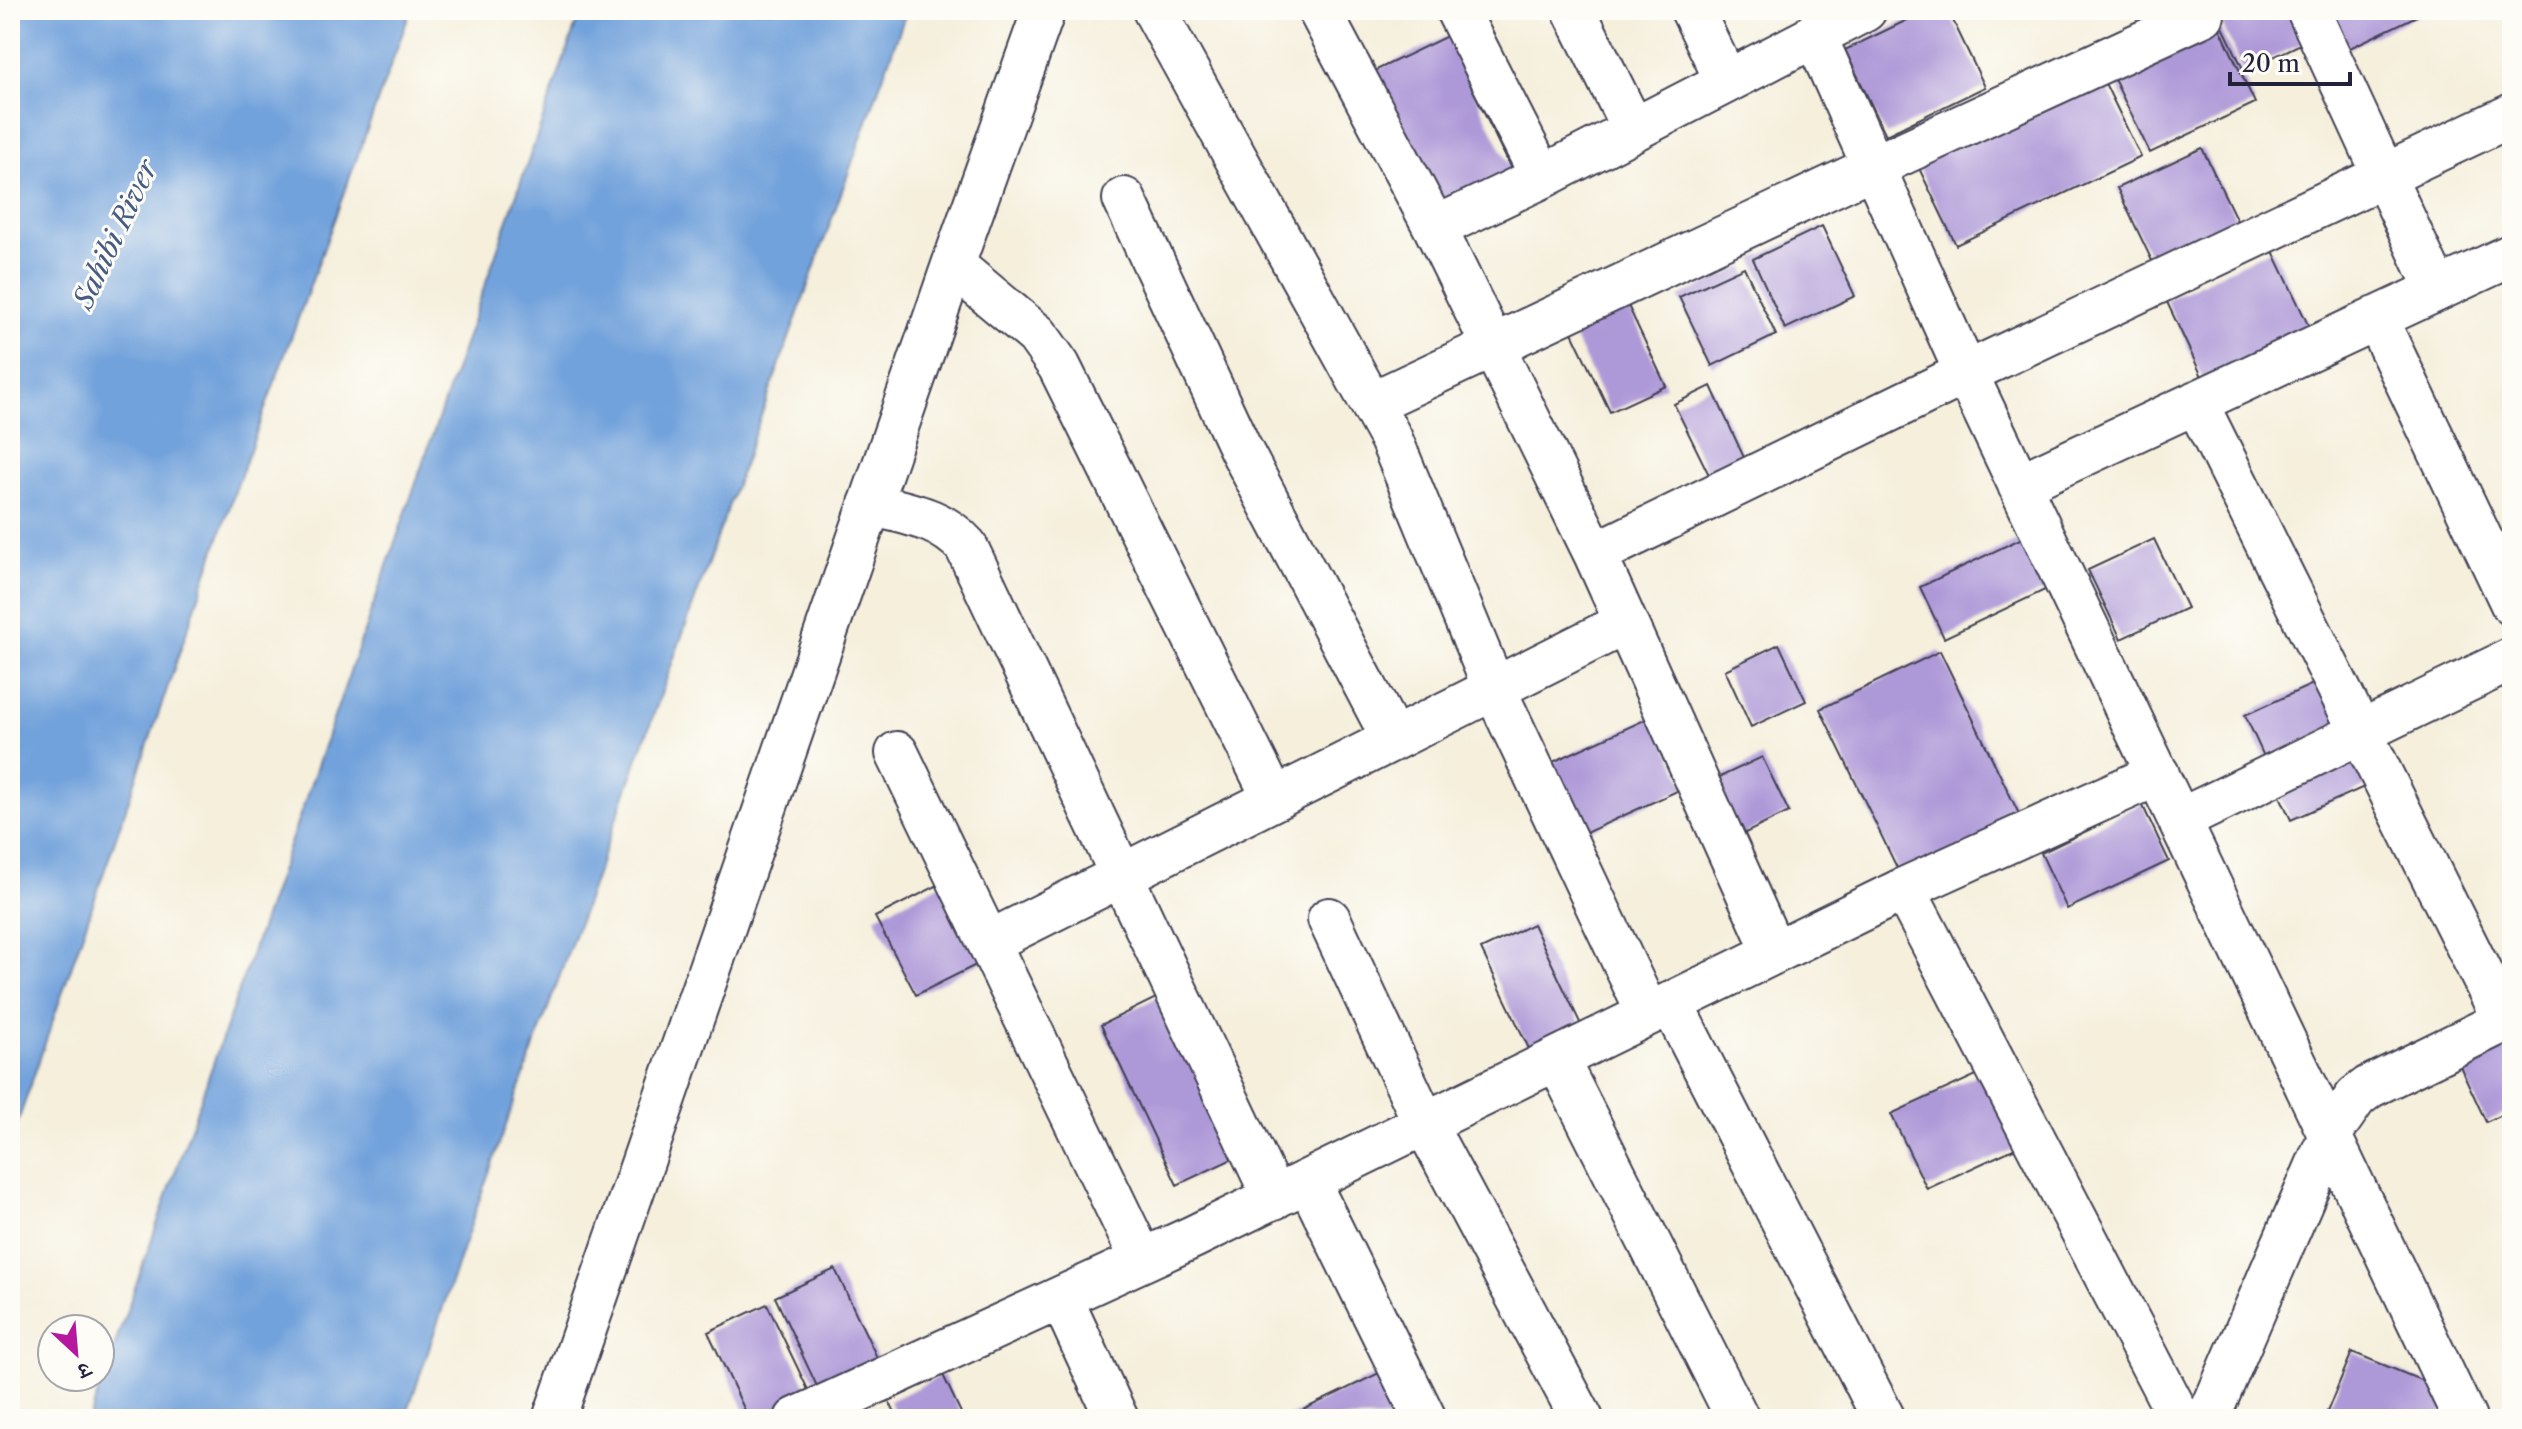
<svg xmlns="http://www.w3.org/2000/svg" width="2522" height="1429" font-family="'Libre Caslon Text','Noto Serif Devanagari',serif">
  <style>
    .water { fill: #72a2db; stroke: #4a628b; stroke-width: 2 }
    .building { fill: #ae99d8 }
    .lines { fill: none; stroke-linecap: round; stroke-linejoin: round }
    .minor-casing { stroke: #424153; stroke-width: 46 }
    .minor { stroke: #fff; stroke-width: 42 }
    .labels { text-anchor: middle; stroke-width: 6; stroke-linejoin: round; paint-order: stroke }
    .water-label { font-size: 28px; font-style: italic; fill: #465c83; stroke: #fdfcf7 }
  </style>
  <rect width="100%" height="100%" fill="#fdfcf7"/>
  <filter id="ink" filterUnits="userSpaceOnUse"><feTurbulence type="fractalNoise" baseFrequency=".0125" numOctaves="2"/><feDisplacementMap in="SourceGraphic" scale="16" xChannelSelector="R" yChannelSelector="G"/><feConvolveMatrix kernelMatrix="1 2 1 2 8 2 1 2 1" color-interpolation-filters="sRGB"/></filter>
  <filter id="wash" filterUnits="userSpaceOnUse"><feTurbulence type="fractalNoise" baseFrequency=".006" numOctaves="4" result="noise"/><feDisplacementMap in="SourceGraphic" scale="32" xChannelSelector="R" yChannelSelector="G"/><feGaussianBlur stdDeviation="1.8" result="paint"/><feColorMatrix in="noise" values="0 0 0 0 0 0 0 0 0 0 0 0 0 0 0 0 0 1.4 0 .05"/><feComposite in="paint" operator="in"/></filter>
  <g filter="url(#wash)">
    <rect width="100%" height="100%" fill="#f5efdc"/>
    <path class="water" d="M10 10H411L239 480 10 1145Z
      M581 10H907L482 1192 405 1419H89Z"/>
    <g id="blocks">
      <path class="building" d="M1928 10H1948L1985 87 1886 135 1845 50Z
        M2215 10H2292L2307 41 2244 71Z
        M2329 10H2429L2348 49Z
        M2218 24 2255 103 2150 153 2112 75Z
        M1447 36 1512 171 1432 209 1368 74Z
        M2099 71 2141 157 1956 245 1914 158Z
        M2202 148 2240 227 2155 267 2117 188Z
        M1822 226 1855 296 1785 329 1753 259Z
        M2272 249 2312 333 2206 385 2166 300Z
        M1744 267 1776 335 1712 366 1679 297Z
        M1623 295 1666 386 1610 412 1567 322Z
        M1711 386 1747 464 1712 481 1674 404Z
        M2024 537 2049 588 1944 638 1920 587Z
        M2154 539 2187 608 2121 639 2088 570Z
        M1779 644 1806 701 1751 727 1725 670Z
        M1940 651 2021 818 1901 876 1820 709Z
        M2326 678 2347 724 2266 761 2245 715Z
        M1653 716 1686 787 1577 837 1544 766Z
        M2356 745 2373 783 2291 820 2274 783Z
        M1762 757 1789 812 1731 840 1705 784Z
        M2142 804 2169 861 2067 909 2041 853Z
        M946 881 986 960 916 995 875 917Z
        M1533 924 1584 1031 1533 1057 1481 949Z
        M1168 992 1245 1153 1177 1185 1101 1025Z
        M2512 1039V1110L2486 1122 2459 1064Z
        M1985 1071 2020 1146 1927 1189 1891 1114Z
        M835 1269 882 1368 822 1397 775 1297Z
        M767 1304 812 1398 767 1419H749L708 1332Z
        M2352 1352 2450 1392 2439 1419H2324Z
        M1379 1373 1401 1419H1284Z
        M943 1375 964 1419H898L889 1401Z"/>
    </g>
  </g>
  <g filter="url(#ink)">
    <use href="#blocks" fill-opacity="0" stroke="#424153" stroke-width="2"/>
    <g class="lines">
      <g class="minor-casing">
        <path id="minor" d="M1154 10 1391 439 1494 688 1648 1014
          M1319 10 1435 228 1595 554 1774 952
          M1457 10 1542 177
          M1574 10 1633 129
          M1692 10 1726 80
          M2308 10 2437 290
          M1814 34 1966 373 2465 1419
          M1124 199 1240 448 1393 739
          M1435 228 1542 177 1865 10
          M953 265 1037 335 1059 366 1274 799
          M2376 318 2512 604
          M2196 402 2504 1020
          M1372 403 1873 167 2203 15
          M2019 485 2512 255
          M870 504C907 514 940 517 966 546L1274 1198
          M1595 554 1966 373 2512 115
          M897 753 1142 1260
          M2180 820 2512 659
          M1904 889 2180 1419
          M1329 919 1425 1124 1582 1419
          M989 942 1625 623
          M1671 1003 1884 1419
          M1557 1059 1738 1419
          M1308 1181 1425 1419
          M1061 1298 1117 1419
          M554 1419 953 265 1044 10
          M796 1419 1193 1237 1904 889 2158 774
          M2208 1419 2331 1133 2356 1097 2369 1087 2512 1017"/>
      </g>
      <use href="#minor" class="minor"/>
    </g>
  </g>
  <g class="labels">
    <g class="water-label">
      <text transform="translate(115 234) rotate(-65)" y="10">Sahibi River</text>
    </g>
  </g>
  <rect width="2522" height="1429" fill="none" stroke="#fdfcf7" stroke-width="40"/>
  <g transform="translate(76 1353) rotate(154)"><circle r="38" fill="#fdfcf7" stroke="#a5a5ac" stroke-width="2"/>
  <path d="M0-6L14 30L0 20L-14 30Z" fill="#b5179e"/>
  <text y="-12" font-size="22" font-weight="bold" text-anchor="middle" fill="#22223b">उ</text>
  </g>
  <path d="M2230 72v12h120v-12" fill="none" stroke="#22223b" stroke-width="4"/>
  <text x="2242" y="72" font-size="24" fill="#22223b" stroke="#fdfcf7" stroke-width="6" paint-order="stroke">20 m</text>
</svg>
